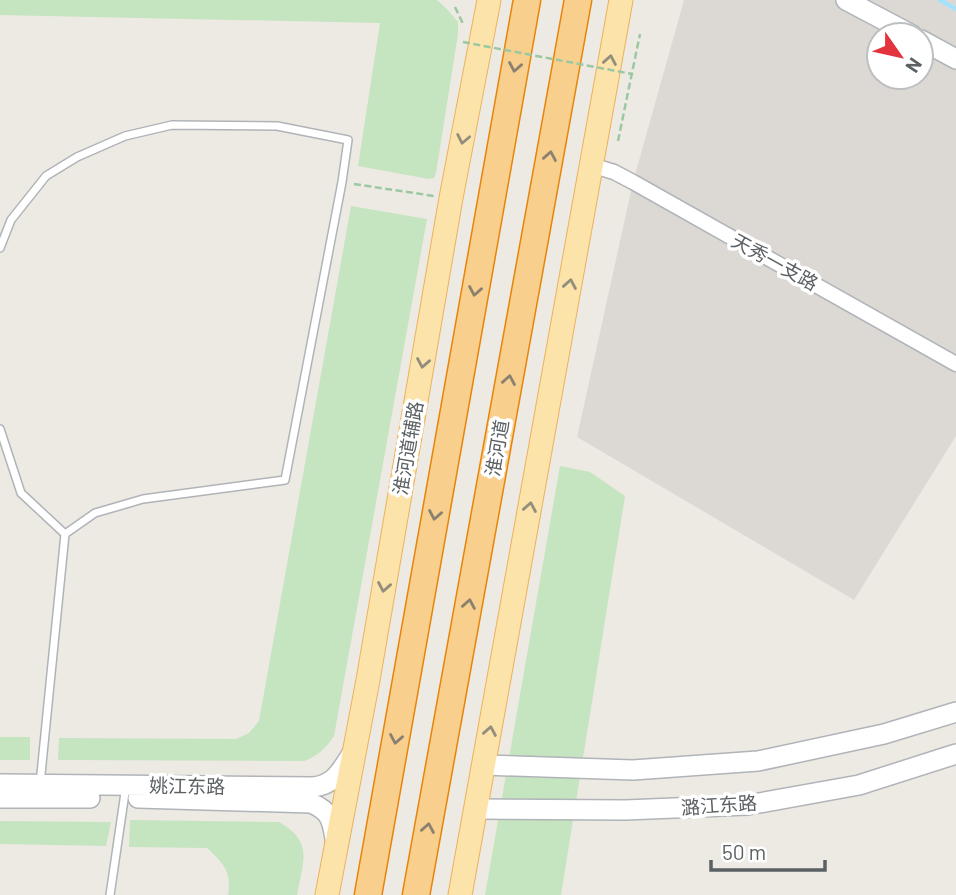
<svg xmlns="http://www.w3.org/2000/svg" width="956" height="895" font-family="Barlow,'Noto Sans SC',sans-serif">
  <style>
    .industrial { fill: #dcd9d5; fill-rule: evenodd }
    .green { fill: #c5e4c0 }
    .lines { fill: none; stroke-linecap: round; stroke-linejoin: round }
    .stream { stroke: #a4e2fc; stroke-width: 4.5 }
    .lane-casing { stroke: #b0b4b8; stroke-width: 10 }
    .street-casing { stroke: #b0b4b8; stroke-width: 17 }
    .secondary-casing { stroke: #b0b4b8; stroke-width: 22 }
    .primary-casing { stroke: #ecb15d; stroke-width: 25 }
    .highway-casing { stroke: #e88408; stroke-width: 29 }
    .path { stroke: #9bc8a1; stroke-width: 2.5; stroke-dasharray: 7 3.5; stroke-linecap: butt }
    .lane { stroke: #fff; stroke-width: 7 }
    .street { stroke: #fff; stroke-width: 14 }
    .secondary { stroke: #fff; stroke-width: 19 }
    .primary { stroke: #fce3a9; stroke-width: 23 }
    .highway { stroke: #f9cf8e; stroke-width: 26 }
    .path-bridge { stroke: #9bc8a1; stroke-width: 2.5; stroke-dasharray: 7 3.5; stroke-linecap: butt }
    .oneway { stroke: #938e7c }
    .oneway2 { stroke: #8a8170 }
    .labels { text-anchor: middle; stroke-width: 7; stroke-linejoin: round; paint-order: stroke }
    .street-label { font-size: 19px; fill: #5b6063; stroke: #fff }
  </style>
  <rect width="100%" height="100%" fill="#edeae3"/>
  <path class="industrial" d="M684 0H956V436L854 600 577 437 633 182ZM879 35H921V77H879Z"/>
  <path class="green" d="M0 0H437L447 9 458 22V34L436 173 434 178 429 179 358 166 380 23 0 15Z
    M351 206 427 219 334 736C326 748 318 756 304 761L58 760 59 738 236 739 249 733 259 721Z
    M560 466 590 472 625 496 561 895H485Z
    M0 737H30V760H0Z
    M130 820 279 822C314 842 303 861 297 895H228C232 871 223 863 207 848L129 847Z
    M0 821 111 822 106 846 0 844Z"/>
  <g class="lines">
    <path class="stream" d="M940 0 956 9"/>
    <g class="lane-casing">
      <path id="lane" d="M0 248 11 220 46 176 77 157 125 136 172 125 277 126 348 140 342 182 285 480 143 499 95 513 65 534 40 784
        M0 429 21 493 65 534
        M110 895 126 786"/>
    </g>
    <g class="street-casing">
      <path id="street" d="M591 165 614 172 633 182 956 364"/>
    </g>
    <g class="secondary-casing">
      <path id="secondary" d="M846 0 912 35
        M921 40 956 59
        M484 765 633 770 758 761 884 734 956 712
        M0 784 313 787C335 785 342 769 353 752
        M0 798H90
        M138 798 311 803C333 812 332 823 336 844
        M476 809 625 810 748 805 859 785 956 754"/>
    </g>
    <g class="primary-casing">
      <path id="primary" d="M327 895 368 680 451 198 489 0
        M460 895 621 0"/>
    </g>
    <g class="highway-casing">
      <path id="highway" d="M368 895 527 0
        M416 895 578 0"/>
    </g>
    <path class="path" d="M455 7 464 26
      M618 141 640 34
      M354 184 434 196"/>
    <use href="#lane" class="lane"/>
    <use href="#street" class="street"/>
    <use href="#secondary" class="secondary"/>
    <use href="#primary" class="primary"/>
    <use href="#highway" class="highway"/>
    <path class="path-bridge" d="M463 42 632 74"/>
  </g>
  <defs><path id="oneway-chevron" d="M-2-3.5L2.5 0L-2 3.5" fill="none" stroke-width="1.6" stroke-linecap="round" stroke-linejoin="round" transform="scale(1.75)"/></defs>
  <g class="oneway">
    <use href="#oneway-chevron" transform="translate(610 60) rotate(-80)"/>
    <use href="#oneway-chevron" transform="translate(463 139) rotate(101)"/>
    <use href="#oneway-chevron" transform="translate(570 284) rotate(-80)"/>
    <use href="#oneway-chevron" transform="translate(423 363) rotate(100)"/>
    <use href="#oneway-chevron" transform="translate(530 507) rotate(-80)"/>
    <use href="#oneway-chevron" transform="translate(384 587) rotate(100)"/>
    <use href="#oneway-chevron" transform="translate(490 731) rotate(-80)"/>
  </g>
  <g class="oneway2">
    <use href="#oneway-chevron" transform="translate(515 67) rotate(100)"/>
    <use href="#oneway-chevron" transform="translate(550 156) rotate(-80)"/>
    <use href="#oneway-chevron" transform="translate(475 291) rotate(100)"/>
    <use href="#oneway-chevron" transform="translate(509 380) rotate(-80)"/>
    <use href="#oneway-chevron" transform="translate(435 515) rotate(100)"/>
    <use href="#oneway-chevron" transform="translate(469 604) rotate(-80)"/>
    <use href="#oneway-chevron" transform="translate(396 739) rotate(100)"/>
    <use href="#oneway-chevron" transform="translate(428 828) rotate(-80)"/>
  </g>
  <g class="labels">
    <g class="street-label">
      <text transform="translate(775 262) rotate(29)" y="7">天秀一支路</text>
      <text transform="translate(408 448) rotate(-80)" y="7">淮河道辅路</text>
      <text transform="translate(497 448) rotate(-80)" y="7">淮河道</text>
      <text transform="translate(187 786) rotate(1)" y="7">姚江东路</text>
      <text transform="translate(719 805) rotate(-4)" y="7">潞江东路</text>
    </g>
  </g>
  <g transform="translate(900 56) rotate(124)"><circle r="33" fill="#ffffff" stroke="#bdbfc1" stroke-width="2"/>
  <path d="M0-5L12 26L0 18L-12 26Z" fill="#e3343e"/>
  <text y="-10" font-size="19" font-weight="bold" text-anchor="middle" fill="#5b6063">N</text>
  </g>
  <path d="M711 860v10h114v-10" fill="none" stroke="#5b6063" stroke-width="3.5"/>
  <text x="722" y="860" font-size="21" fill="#5b6063" stroke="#ffffff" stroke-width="5" paint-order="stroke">50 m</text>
</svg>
